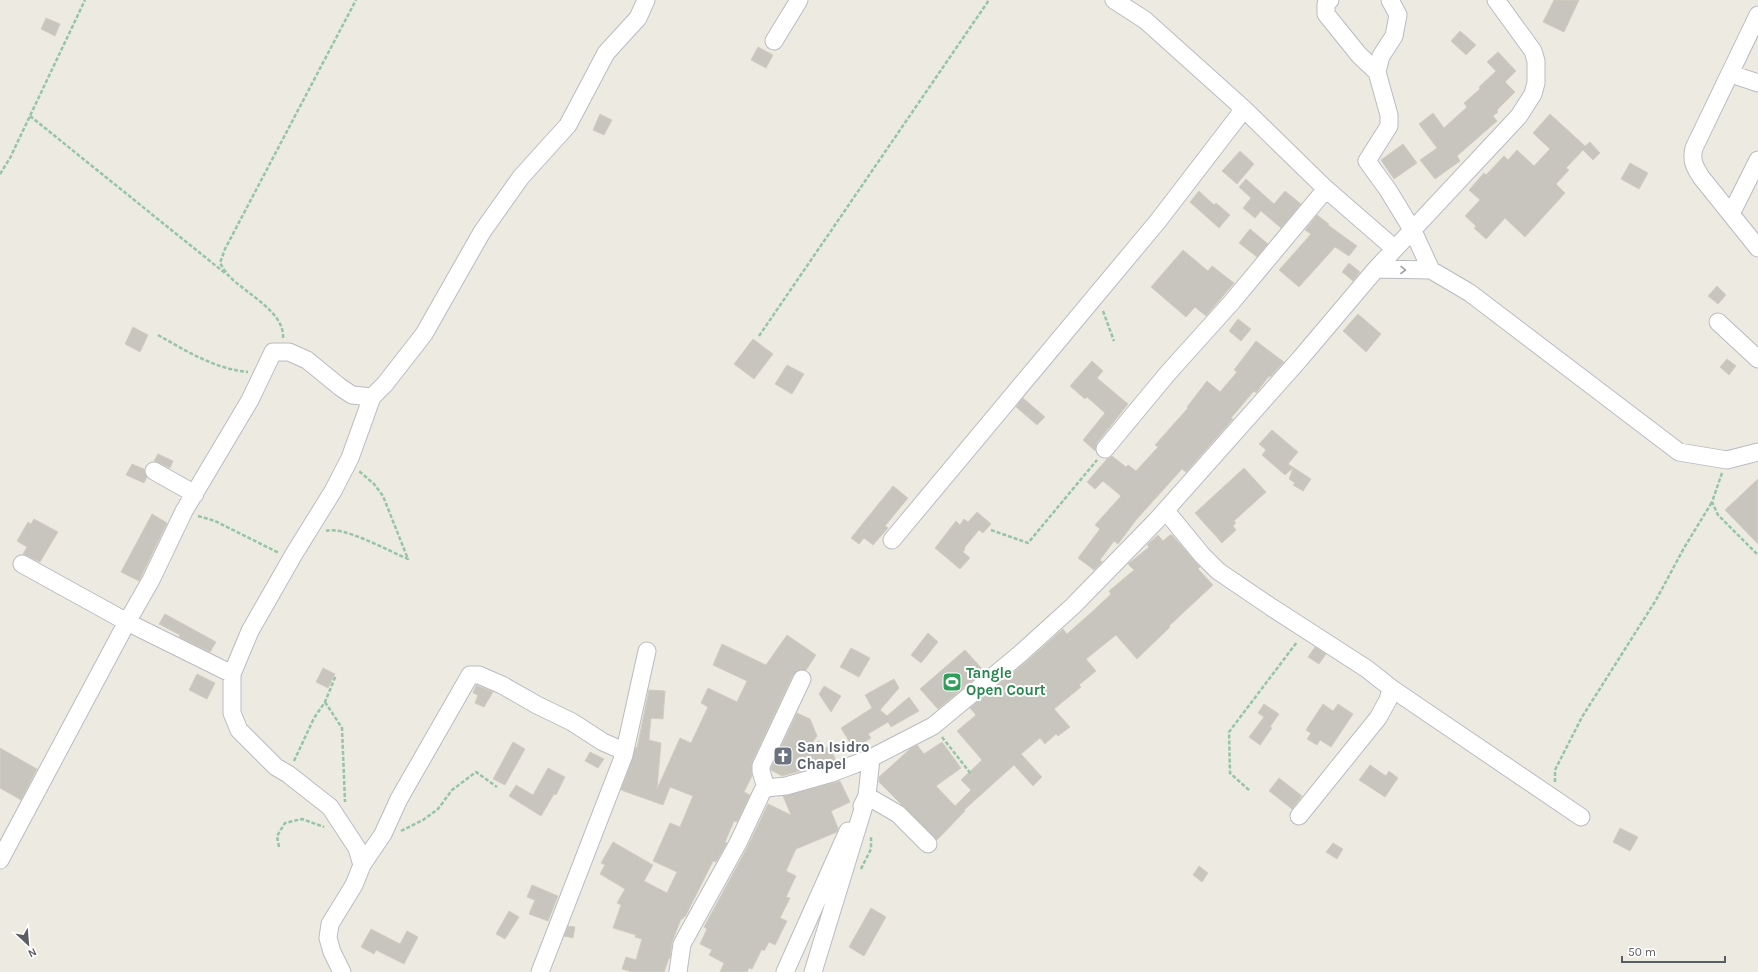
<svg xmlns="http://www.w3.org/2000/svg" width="1758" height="972" font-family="Karla,sans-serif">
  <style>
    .building { fill: #c8c5be; stroke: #d2cdbf }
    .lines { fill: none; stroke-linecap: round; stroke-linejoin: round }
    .minor-casing { stroke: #b9bbc1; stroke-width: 19 }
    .path { stroke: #94c5a4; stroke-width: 2.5; stroke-dasharray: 4 2; stroke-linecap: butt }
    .minor { stroke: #fff; stroke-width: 17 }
    .oneway { stroke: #9c9ea1 }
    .labels { text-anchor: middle; stroke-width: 4; stroke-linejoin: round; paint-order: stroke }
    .leisure-label { font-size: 15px; font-weight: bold; fill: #27864d; stroke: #fff; text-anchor: start }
    .worship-label { font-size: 15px; font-weight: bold; fill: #5b616d; stroke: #fff; text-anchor: start }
  </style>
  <rect width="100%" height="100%" fill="#edebe1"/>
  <path class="building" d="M1554 0H1579L1564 32 1543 22Z
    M46 18 60 24 55 36 41 29Z
    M1460 31 1476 45 1466 55 1451 41Z
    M758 47 773 55 766 68 751 60Z
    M1498 52 1516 71 1505 82 1515 92 1497 110 1498 112 1493 116 1497 121 1457 156 1460 161 1435 179 1420 160 1437 148 1419 124 1433 113 1444 128 1467 107 1464 103 1480 89 1479 87 1496 71 1487 62Z
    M600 114 612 120 604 135 593 130Z
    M1550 114 1585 146 1590 142 1600 153 1593 160 1583 150 1566 168 1569 170 1556 184 1565 193 1525 237 1505 218 1486 239 1474 228 1476 226 1465 216 1480 200 1469 190 1484 173 1486 175 1504 156 1508 160 1517 150 1534 166 1550 149 1533 133Z
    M1403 144 1417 163 1394 179 1381 160Z
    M1240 151 1254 164 1237 184 1222 171Z
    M1630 163 1648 173 1639 189 1621 179Z
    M1246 179 1274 204 1285 191 1301 204 1281 228 1261 211 1255 218 1243 208 1251 198 1239 187Z
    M1199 191 1214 205 1216 203 1230 215 1219 228 1190 202Z
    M1317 215 1329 224 1328 225 1357 246 1349 256 1335 247 1299 287 1279 270 1311 234 1305 230Z
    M1250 229 1268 244 1257 257 1239 243Z
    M1183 250 1208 271 1212 266 1234 283 1206 316 1195 307 1186 317 1151 287Z
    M1349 263 1360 272 1353 281 1342 272Z
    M1717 286 1726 295 1718 304 1708 296Z
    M1358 314 1381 334 1366 352 1343 331Z
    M1238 319 1251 329 1241 341 1229 331Z
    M133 327 148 335 140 352 125 344Z
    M753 339 773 354 754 379 734 364Z
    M1256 341 1284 362 1270 377 1269 376 1256 393 1254 391 1231 418 1233 419 1186 472 1182 469 1136 520 1118 544 1114 541 1100 560 1102 562 1094 570 1078 558 1100 529 1095 525 1121 496 1103 481 1095 489 1087 482 1107 459 1112 456 1126 467 1128 465 1136 471 1158 447 1155 445 1188 408 1187 407 1194 398 1207 381 1220 392 1237 372 1234 370Z
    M1727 359 1736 366 1729 375 1720 367Z
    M1092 361 1103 371 1097 378 1128 404 1097 443 1095 451 1083 440 1105 413 1087 397 1085 399 1070 386Z
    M787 365 804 374 792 394 775 384Z
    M1023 398 1045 417 1037 425 1016 407Z
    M1272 430 1298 452 1288 464 1311 479 1303 491 1293 485 1295 483 1289 479 1293 468 1285 475 1262 455 1266 450 1259 444Z
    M158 454 173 461 170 468 154 461Z
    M132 464 144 469 147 477 144 483 126 475Z
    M1244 468 1266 492 1234 521 1236 523 1233 526 1236 530 1222 543 1195 513Z
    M1758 479V544L1725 510Z
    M893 486 908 498 885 526 888 528 873 545 864 538 859 544 851 538Z
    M977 512 991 524 983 533 979 530 964 548 965 549 963 552 970 558 960 569 935 548 956 521 960 525 964 519 968 522Z
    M152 514 167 523 139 581 121 572Z
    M34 519 58 532 40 562 23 554 27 547 17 541 28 522 31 524Z
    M1158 535 1163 541 1170 535H1172L1200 567 1198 569 1213 585 1169 626 1170 627 1137 659 1116 635 1086 659 1096 671 1079 685 1081 687 1054 709 1070 727 1058 736 1056 734 1045 744 1040 738 1021 754 1042 777 1033 786 1014 765 964 810 965 811 937 840 879 782V777L910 749 917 745 924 754 942 742 961 768 936 786 955 806 971 790 961 780 982 760 957 731 976 715 970 708 1026 662 1063 629 1067 634 1093 611 1111 594 1109 591 1134 570 1128 564 1149 547 1147 545Z
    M165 614 216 642 210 652 179 637 180 635 159 624Z
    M928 633 938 642 921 663 911 655Z
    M787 635 816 655 806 670 797 671 793 675 752 762V776L744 792 750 795 737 822 734 821 725 842 727 843 716 862 713 861 685 917 684 916 683 919H681L672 942 670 959 669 958 664 972H632L622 969 626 957 636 960 642 939 635 937 636 935 613 928 621 905 617 903 625 889 600 874 605 865 601 863 613 842 653 865 644 881 667 893 677 872 653 861 670 823 680 827 693 796 670 787 663 805 621 790 636 747 637 748 649 690 665 691 663 719 651 718 649 740 661 743 657 789 680 738 691 743 708 707 701 703 708 688 737 702 747 681 713 665 722 644 766 665Z
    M1315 647 1326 654 1319 664 1308 657Z
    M851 648 870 658 859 677 840 667Z
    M965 650 984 671 938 709 920 689Z
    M323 668 335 674 328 688 316 682Z
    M197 674 215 683 207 699 189 690Z
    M894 679 899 688 880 710 887 716 909 697 919 711 891 727 888 722 868 734 871 738 854 749 841 728 872 708 865 695Z
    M476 685 493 692 484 707 475 703 478 695 473 693Z
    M824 686 841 696 831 712 819 694Z
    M1264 704 1279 714 1270 727 1272 728 1260 745 1249 737 1264 717 1258 713Z
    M1323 704 1333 711 1338 704 1353 714 1331 747 1320 740 1317 745 1307 739 1311 733 1306 730Z
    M797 713 810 719 817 736 810 746 819 741 823 749 830 746 836 761 782 776 771 770V768Z
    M513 742 525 749 505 785 493 779Z
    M0 748 37 769 21 800 0 788Z
    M590 752 604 759 598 768 585 761Z
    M1370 765 1386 776 1389 771 1398 778 1385 797 1359 780Z
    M548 768 565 777 556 795 554 794 541 816 509 796 516 785 533 795Z
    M1279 778 1302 796 1292 809 1269 791Z
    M840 781 850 802 831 811 838 828 837 832 796 849 786 871 796 876 786 897 790 898 780 918 787 921 775 945 769 942 764 951 762 949 752 969 749 968 747 972H720L724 963 709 955 712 950 700 944 707 929 704 927 747 848 768 804 791 815 783 796Z
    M1620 828 1638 837 1630 851 1613 842Z
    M1333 843 1343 849 1337 859 1326 852Z
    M1199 866 1208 873 1202 882 1193 875Z
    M532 885 558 896 548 921 529 914 535 900 527 897Z
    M871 908 886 917 864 956 849 947Z
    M509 911 519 917 505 939 496 934Z
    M568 926 575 927 573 938 564 936Z
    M371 929 400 944 407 931 418 937 404 964 376 950 374 954 361 947Z"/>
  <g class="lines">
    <g class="minor-casing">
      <path id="minor" d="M1114 0 1145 20 1244 109 1326 189 1395 249
        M1330 0 1326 4V14L1359 55 1377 72 1381 56 1394 36 1398 15 1390 0
        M1758 15 1694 148C1691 160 1694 166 1701 177L1758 248
        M774 41 799 0
        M1377 72 1389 115V126L1367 161 1388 190 1413 231 1431 270
        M1731 74 1758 83
        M1731 214 1758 160
        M1376 269 1431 270 1470 293 1679 452 1727 460 1758 452
        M1718 322 1758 359
        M1105 449 1168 373 1231 303 1326 189
        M154 471 195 494
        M1166 511 1202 555 1218 571 1271 607 1367 669 1391 688 1388 700 1378 718 1299 816
        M892 540 1158 221 1244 109
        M22 564 127 622 232 674
        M1391 688 1581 817
        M766 788 761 771V766L802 679
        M862 806 867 796 871 758
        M0 860 127 622 151 580 184 511 250 400 273 352H289L307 360 340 387 352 395 372 397
        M362 865 383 834 399 799 470 675H479L502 685 537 705 572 722 603 742 619 749 624 755
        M342 972 332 952 328 938 330 924 354 885 362 865 357 848 330 807 288 774 276 767 239 730 232 713V674L250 631 294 554 333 491 350 458 372 397 385 384 424 334 482 232 521 177 568 125 606 53 638 18 646 0
        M540 972 624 755 647 651
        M678 972 682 944 738 843 762 792 766 788 786 786 832 773 871 758 933 726 1020 654 1073 606 1156 521 1299 360 1376 269 1519 116 1533 94 1536 83V61L1533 51 1496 0
        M785 972 848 831
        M813 972 867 796 898 814 928 844"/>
    </g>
    <path class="path" d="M30 116 226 274
      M0 174 10 158 85 0
      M1103 311 1114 341
      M158 335C186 351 215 369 248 372
      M759 336 989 0
      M283 338C285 312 245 293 229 276 226 273 223 268 220 263L225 249 356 0
      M1722 473 1712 502 1718 515 1758 555
      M198 516 215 521 279 553
      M991 530 1028 543 1097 460
      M326 531C342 525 391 552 408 559L383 496 374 484 359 471
      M325 702 342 728 345 802
      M942 737 971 774
      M294 761 314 718 325 702 336 675
      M1555 782V770L1582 717 1656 600 1684 548 1712 502
      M1249 790 1230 773 1229 732 1297 642
      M401 831 423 820 438 809 452 790 476 772 497 787
      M279 847 277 836 285 823 302 819 324 827
      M861 869 871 849V837"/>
    <use href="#minor" class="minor"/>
  </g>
  <defs><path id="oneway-chevron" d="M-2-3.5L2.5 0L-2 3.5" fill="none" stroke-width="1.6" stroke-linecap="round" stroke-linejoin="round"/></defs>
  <use class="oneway" href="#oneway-chevron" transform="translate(1403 270) rotate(1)"/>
  <defs>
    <g id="stadium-square" transform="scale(1)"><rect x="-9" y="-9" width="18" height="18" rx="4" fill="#2e9e5b" stroke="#fff"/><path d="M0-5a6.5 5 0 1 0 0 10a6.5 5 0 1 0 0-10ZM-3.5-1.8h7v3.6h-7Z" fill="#fff"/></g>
    <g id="church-square" transform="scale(1)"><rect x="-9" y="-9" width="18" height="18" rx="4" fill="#6b7280" stroke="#fff"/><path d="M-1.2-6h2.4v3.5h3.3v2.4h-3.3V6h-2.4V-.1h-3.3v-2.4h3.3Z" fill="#fff"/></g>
  </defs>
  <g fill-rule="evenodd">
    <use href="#stadium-square" x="952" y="682"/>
    <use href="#church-square" x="783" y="756"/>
  </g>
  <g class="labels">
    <g class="leisure-label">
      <text x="966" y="678">Tangle<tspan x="966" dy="17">Open Court</tspan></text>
    </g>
    <g class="worship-label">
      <text x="797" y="752">San Isidro<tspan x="797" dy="17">Chapel</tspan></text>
    </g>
  </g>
  <g transform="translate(28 944) rotate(154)" stroke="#ffffff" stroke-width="3" paint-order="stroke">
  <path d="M0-3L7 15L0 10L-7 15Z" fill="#5a5d63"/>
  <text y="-6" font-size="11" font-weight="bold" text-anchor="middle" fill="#5a5d63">N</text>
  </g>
  <path d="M1622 956v6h103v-6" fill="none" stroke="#5a5d63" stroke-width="2"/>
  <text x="1628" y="956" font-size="12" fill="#5a5d63" stroke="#ffffff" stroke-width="3" paint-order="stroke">50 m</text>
</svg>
